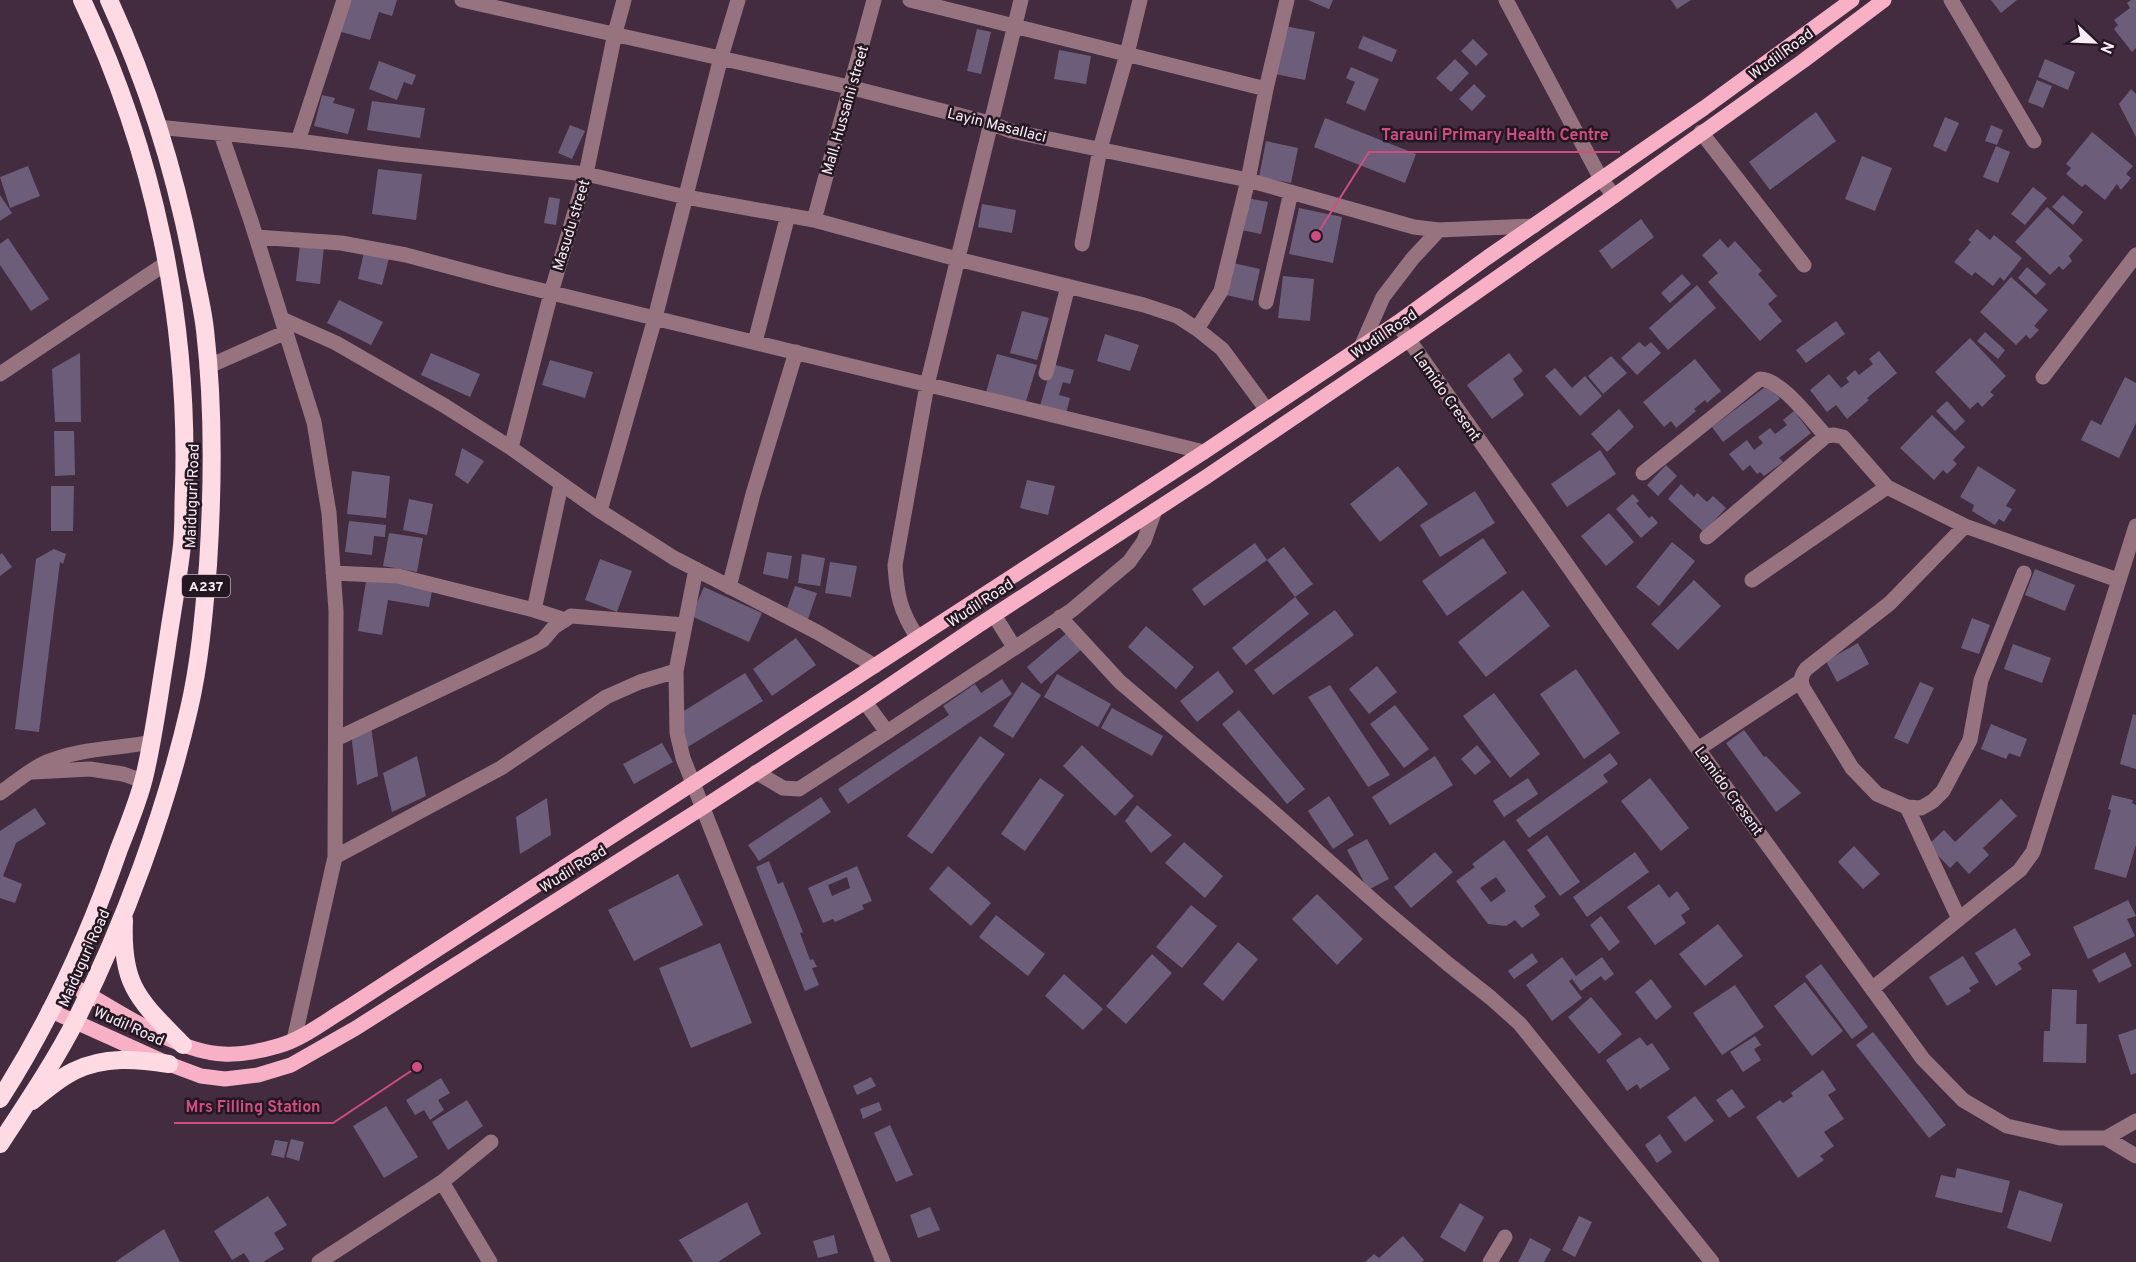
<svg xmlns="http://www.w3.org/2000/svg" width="2136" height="1262" font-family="Overpass,sans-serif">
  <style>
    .building { fill: #6c5e7a; fill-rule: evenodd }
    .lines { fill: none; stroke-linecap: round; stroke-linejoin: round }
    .minor { stroke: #96737e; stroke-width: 15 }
    .major { stroke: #f8b0c6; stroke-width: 15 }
    .highway { stroke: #fddae4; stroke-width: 18 }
    .labels { text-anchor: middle; stroke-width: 5; stroke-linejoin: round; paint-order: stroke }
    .shield { fill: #231821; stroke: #bbacb8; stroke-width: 1.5 }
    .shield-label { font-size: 14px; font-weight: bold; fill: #fcecf8 }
    .street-label { font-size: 15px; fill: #fcecf8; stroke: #231821 }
    .leader { fill: none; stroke: #d04d82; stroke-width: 2 }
    .callout-dot { fill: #d04d82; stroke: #231821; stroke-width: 2 }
    .callout-label { font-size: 16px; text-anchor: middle; font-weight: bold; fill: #d04d82; stroke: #231821; stroke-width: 5; stroke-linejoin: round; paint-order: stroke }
  </style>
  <rect width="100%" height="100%" fill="#432c3f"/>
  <path class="building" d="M348 0H397L392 16 379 12 370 40 338 31Z
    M1308 0H1333L1329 9Z
    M1671 0H1691L1677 9Z
    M1991 0H2017L2001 13Z
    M2131 0H2136V48L2132 52 2114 29 2118 25 2114 20 2130 8 2127 3Z
    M1285 26 1315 32 1305 80 1275 74Z
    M977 29 991 32 981 74 967 71Z
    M1363 36 1397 50 1392 62 1358 48Z
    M1473 39 1488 54 1476 66 1461 51Z
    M1059 50 1091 56 1086 84 1054 79Z
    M1455 59 1469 73 1451 92 1436 78Z
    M2045 59 2075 72 2068 90 2038 77Z
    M379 61 416 75 412 85 404 82 397 100 369 89Z
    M1351 67 1379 79 1365 111 1346 103 1355 82 1346 78Z
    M2037 80 2052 86 2043 108 2028 102Z
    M1474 84 1486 96 1472 111 1459 99Z
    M2131 89 2136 94V137L2119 104Z
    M322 95 335 98 333 103 355 109 348 134 314 126Z
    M372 101 425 108 420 138 367 130Z
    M1816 112 1836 141 1770 190 1749 162Z
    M1945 117 1959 123 1946 152 1933 146Z
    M1325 118 1416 154 1405 183 1314 147Z
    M570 125 585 131 572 159 558 153Z
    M1991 125 2003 130 1997 145 1985 141Z
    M2092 132 2133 166 2126 174 2131 178 2121 190 2117 184 2105 200 2085 184 2082 187 2066 174 2071 168 2066 164Z
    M1266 141 1298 148 1291 183 1259 177Z
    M1996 146 2010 152 1998 183 1983 177Z
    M1862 156 1892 168 1875 211 1845 199Z
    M28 166 40 196 10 208 0 177Z
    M378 169 422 174 416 220 372 214Z
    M2033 187 2047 198 2025 225 2011 214Z
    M0 195 12 213 0 221Z
    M2063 195 2083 212 2073 225 2052 207Z
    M549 197 560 199 556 225 544 223Z
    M1247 198 1268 202 1261 234 1241 230Z
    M982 204 1016 210 1012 233 978 227Z
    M2047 207 2083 240 2069 256 2072 261 2063 270 2059 266 2050 275 2015 242Z
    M1299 208 1342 217 1333 263 1289 254Z
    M1641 219 1654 237 1612 269 1599 251Z
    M1977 229 1990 240 1994 235 2022 258 2004 281 2000 277 1993 286 1975 272 1972 276 1954 262 1971 242 1968 240Z
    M8 238 49 299 31 311 0 265V244Z
    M1720 239 1728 248 1735 241 1762 271 1758 274 1777 296 1768 304 1782 321 1760 341 1708 282 1718 273 1702 255Z
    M300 244 324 247 320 284 296 281Z
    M364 252 389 258 382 285 358 279Z
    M1233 263 1260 269 1253 301 1226 295Z
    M2027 267 2046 284 2036 295 2018 278Z
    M1682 274 1691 284 1670 303 1661 293Z
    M1283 276 1314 279 1310 321 1278 318Z
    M2011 277 2048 310 2034 326 2039 330 2030 339 2026 335 2016 345 1980 312Z
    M1697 285 1716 308 1668 350 1649 328Z
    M339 300 383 322 371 345 327 323Z
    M1022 311 1049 318 1037 360 1010 353Z
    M1836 321 1845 334 1806 363 1796 350Z
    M1985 332 2005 350 1998 359 1977 341Z
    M1105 334 1139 345 1130 371 1097 361Z
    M1970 338 2006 376 1990 392 1994 395 1982 407 1978 402 1970 409 1935 372Z
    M1639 342 1645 347 1651 342 1661 353 1637 375 1621 358Z
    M1879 351 1897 373 1867 398 1869 400 1847 419 1836 405 1827 412 1810 390 1829 374 1841 388 1849 382 1846 378 1855 370 1859 375 1873 364 1869 359Z
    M80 353 81 422H55L52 369Z
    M431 353 480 374 470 397 421 375Z
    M1509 353 1523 371 1513 379 1524 395 1492 419 1467 385Z
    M997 354 1037 365 1024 408 985 396Z
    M1611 356 1627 373 1603 394 1588 376Z
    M1695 359 1721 391 1707 403 1705 400 1694 409 1696 411 1676 428 1671 421 1664 427 1643 402Z
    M550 360 593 372 585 398 542 385Z
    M1052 364 1074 370 1070 384 1063 382 1059 395 1070 398 1066 413 1040 406Z
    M1555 368 1572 388 1585 376 1602 396 1580 416 1545 376Z
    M2125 377 2136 383V423L2119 458 2081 440 2091 420 2101 425Z
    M1769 384 1780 399 1723 442 1712 427Z
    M1947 401 1965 421 1955 431 1936 411Z
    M1619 409 1634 427 1607 452 1591 434Z
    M1794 411 1811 433 1779 458 1783 462 1764 476 1760 472 1757 474 1750 465 1743 471 1729 454 1747 440 1754 450 1763 443 1758 437 1770 428 1775 434 1787 425 1783 420Z
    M1932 415 1965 447 1953 460 1957 464 1947 474 1943 470 1934 480 1900 448Z
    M54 431H74L75 475 55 476Z
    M462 448 484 461 468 484 455 475Z
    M1600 450 1616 474 1567 507 1551 484Z
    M1666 465 1677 476 1658 496 1647 485Z
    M1398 466 1428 504 1380 542 1350 504Z
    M1978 466 2016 490 2006 506 2012 509 2004 522 1999 519 1995 525 1972 511 1974 505 1960 497Z
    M352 471 390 476 386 518 347 514Z
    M1027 480 1055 486 1048 515 1020 508Z
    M1681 484 1694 497 1697 493 1707 502 1713 496 1726 508 1704 532 1668 499Z
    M51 486H74L73 531H51Z
    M1475 491 1495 523 1440 557 1420 525Z
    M1633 494 1639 501 1636 503 1649 518 1652 516 1658 523 1641 538 1616 509Z
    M409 499 433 504 427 535 403 530Z
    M1609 513 1634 542 1606 566 1581 536Z
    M349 521 386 525 385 537 374 536 372 555 345 552Z
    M389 533 423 538 417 572 383 566Z
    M1483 538 1507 573 1447 616 1422 581Z
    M1672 542 1695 561 1659 606 1636 587Z
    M1255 543 1267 560 1204 606 1192 589Z
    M1284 547 1313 584 1295 597 1267 560Z
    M54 549 66 554 63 564 60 562 39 732 15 729 36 559Z
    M767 552 792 556 788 579 763 574Z
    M2 553 12 567 0 576V555Z
    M802 554 825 558 820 586 798 583Z
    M600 559 632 571 617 612 585 600Z
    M830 562 857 566 851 597 825 593Z
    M2035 569 2075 585 2065 611 2025 595Z
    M367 575 433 586 429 607 388 600 382 635 358 631Z
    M1694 580 1721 606 1678 650 1651 624Z
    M795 586 817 593 807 622 785 614Z
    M704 587 762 613 749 642 691 616Z
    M1523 590 1550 626 1486 677 1458 642Z
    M1295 597 1309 614 1246 665 1232 648Z
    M1335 610 1354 635 1273 695 1254 670Z
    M1972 618 1990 625 1979 654 1961 648Z
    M1146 626 1194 667 1176 689 1128 647Z
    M1068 632 1082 649 1041 684 1027 667Z
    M796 638 816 665 772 696 753 669Z
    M1858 643 1869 664 1837 682 1826 661Z
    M2013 644 2051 658 2042 683 2004 669Z
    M1377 666 1397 692 1369 714 1349 689Z
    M1576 669 1620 733 1584 759 1540 694Z
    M1218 671 1234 692 1197 722 1180 701Z
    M745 673 763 701 686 748 679 714Z
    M1057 674 1111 704 1098 727 1044 697Z
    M1002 679 1012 694 848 804 838 789 949 715 943 706 975 684 981 693Z
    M1022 682 1041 695 1013 738 993 726Z
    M1920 682 1934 688 1908 744 1894 738Z
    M1330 685 1390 775 1368 787 1308 697Z
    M1494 693 1540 754 1510 778 1463 716Z
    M1395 705 1429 749 1404 768 1370 724Z
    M1112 708 1163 736 1152 756 1101 728Z
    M1239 710 1305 789 1287 804 1222 724Z
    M2133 714 2136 715V769L2120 764Z
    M1991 724 2027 739 2020 757 2009 753 2006 759 1981 749Z
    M371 726 378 776 357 785 351 732Z
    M1744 730 1764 757 1766 756 1801 793 1776 812 1726 743Z
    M980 736 1005 754 932 854 907 836Z
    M662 743 673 762 634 784 623 764Z
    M1082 745 1134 796 1115 816 1063 766Z
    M1477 745 1491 762 1475 775 1461 759Z
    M1610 753 1618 764 1603 775 1608 782 1529 838 1516 820Z
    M417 756 426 796 392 812 383 773Z
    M1435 756 1453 785 1390 825 1372 797Z
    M1040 778 1064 795 1025 851 1001 834Z
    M1528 778 1538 794 1504 817 1493 801Z
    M1650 778 1689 828 1661 851 1621 801Z
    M2112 795 2133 800 2132 803 2136 805V845L2126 878 2094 869 2111 810 2108 809Z
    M1329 796 1354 835 1333 849 1308 811Z
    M821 797 831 812 759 861 748 845Z
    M547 798 551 835 520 854 516 817Z
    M2001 799 2017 816 1983 848 1989 855 1969 874 1957 861 1950 868 1928 845 1944 830 1955 842Z
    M1137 805 1172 835 1151 853 1125 821Z
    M35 808 46 824 16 843 3 876 22 884 15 903 0 898V831Z
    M1547 835 1580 882 1560 896 1527 850Z
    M1367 839 1389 879 1368 890 1347 850Z
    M1504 840 1546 897 1534 906 1540 915 1522 928 1515 920 1506 926 1488 924 1456 881 1475 867 1472 864ZM1496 877 1506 891 1491 902 1480 888Z
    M1184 842 1223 876 1205 898 1165 863Z
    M1854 846 1880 874 1863 889 1838 862Z
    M1435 852 1453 872 1411 908 1394 887Z
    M1635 852 1649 872 1587 917 1573 897Z
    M769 861 778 884 783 882 803 932 800 933 810 960 813 959 817 967 812 968 819 985 805 991 756 867Z
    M857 866 872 901 862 905 864 909 835 922 833 919 823 923 808 888ZM847 877 850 888 832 896 828 885Z
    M948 866 991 903 971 926 929 889Z
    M678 874 703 925 634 961 608 910Z
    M1659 884 1669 898 1677 891 1690 909 1681 915 1686 923 1655 945 1627 907Z
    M1317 894 1363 939 1337 965 1292 919Z
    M2128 900 2136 916 2127 919 2135 936 2088 959 2073 927Z
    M1191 905 1217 926 1182 968 1156 947Z
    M996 915 1045 954 1028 976 979 937Z
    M1601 916 1620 942 1609 951 1590 925Z
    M1718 924 1743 956 1705 986 1679 954Z
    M2015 928 2031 955 2018 963 2022 969 1996 986 1975 953Z
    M1238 942 1258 959 1223 1001 1203 984Z
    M720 943 752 1023 691 1048 659 968Z
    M2125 952 2132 966 2099 983 2092 970Z
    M1532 953 1538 962 1514 979 1508 971Z
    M1152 954 1172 973 1126 1024 1106 1006Z
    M1963 956 1979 982 1969 988 1971 991 1947 1006 1929 977Z
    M1562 957 1576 976 1602 957 1614 974 1605 981 1601 976 1581 991 1572 979 1569 981 1582 998 1552 1021 1526 985Z
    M1821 964 1868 1027 1852 1039 1805 976Z
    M1064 974 1103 1009 1083 1030 1045 996Z
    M1651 979 1672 1007 1656 1020 1635 992Z
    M1805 982 1843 1031 1812 1056 1774 1006Z
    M1735 985 1764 1027 1722 1055 1693 1013Z
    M2052 989 2077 990 2076 1024H2087L2086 1063 2043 1062 2044 1031H2050Z
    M1591 997 1622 1034 1599 1054 1568 1017Z
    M2136 1029V1073L2131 1075 2118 1035Z
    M1873 1032 1946 1125 1929 1138 1856 1045Z
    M1755 1036 1761 1045 1754 1049 1761 1060 1743 1072 1730 1052Z
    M1640 1037 1647 1046 1652 1043 1670 1069 1640 1089 1637 1084 1627 1091 1606 1060Z
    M1823 1070 1836 1090 1828 1095 1844 1119 1824 1132 1834 1146 1820 1156 1824 1160 1798 1178 1756 1117 1780 1100 1783 1103 1793 1096 1791 1093Z
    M871 1077 876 1086 857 1095 853 1086Z
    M441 1078 450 1093 438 1100 444 1110 430 1120 424 1110 415 1115 406 1100Z
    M1732 1089 1745 1107 1729 1118 1716 1100Z
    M1695 1096 1714 1121 1685 1142 1667 1117Z
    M467 1100 483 1126 448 1150 432 1122Z
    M879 1102 882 1110 863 1119 860 1109Z
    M386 1106 418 1157 384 1178 353 1126Z
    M890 1125 913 1175 896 1182 874 1133Z
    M1660 1134 1672 1152 1657 1163 1645 1145Z
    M291 1139 304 1142 299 1161 286 1157Z
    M275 1140 288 1142 284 1158 271 1155Z
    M1957 1168 2010 1181 2002 1213 1935 1197 1941 1175 1955 1178Z
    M2019 1190 2063 1204 2051 1242 2007 1228Z
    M268 1196 287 1225 274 1233 284 1249 263 1262H250L244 1253 232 1260 214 1231Z
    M747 1202 761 1234 718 1262H693L679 1240Z
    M1460 1203 1484 1217 1465 1252 1440 1237Z
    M930 1207 940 1230 918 1238 910 1215Z
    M1579 1216 1592 1222 1575 1257 1562 1250Z
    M164 1229 180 1262H115Z
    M834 1235 838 1253 818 1258 813 1241Z
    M1403 1236 1424 1260 1422 1262H1365L1374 1254 1379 1258Z
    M1530 1238 1551 1249 1544 1262H1518Z"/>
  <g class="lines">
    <path class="minor" d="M462 0 849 87 990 123 1011 131 1248 180 1414 227 1439 230 1534 226
      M910 0 1266 89
      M1506 0 1601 179 1614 196
      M1951 0 2034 141
      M157 127 298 141 397 154 586 174 686 197 814 220 957 259 1144 305 1177 316 1197 329 1222 349 1267 410
      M1701 132 1804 265
      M221 134 251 221 314 422 329 513 336 611 335 857 294 1040
      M298 141 344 0
      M814 220 874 0
      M256 237 341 243 406 255 503 281 1204 452
      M1082 244 1100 149 1127 54 1140 0
      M1266 302 1291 192
      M282 319 336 343 445 406 511 448 600 511 674 558 817 632 875 666
      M1397 323 1653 687 1923 1059 1963 1100 2007 1126 2060 1138H2106L2136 1156
      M1197 329 1221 291 1248 180 1266 89 1287 0
      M755 342 788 215
      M1361 347 1383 297 1413 258 1439 230
      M207 367 286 332
      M1046 373 1068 286
      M0 374 168 262
      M2043 377 2136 255
      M511 448 551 293 586 174 615 33 624 0
      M1643 473 1760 379C1781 379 1811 420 1826 436
      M561 485 534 610 565 620
      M600 511 655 318 721 57 738 0
      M1965 526 1890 603 1806 669C1801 676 1800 680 1803 688L1852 768 1877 794 1907 807 1921 808 1933 801 1943 791 1970 740 1981 680 2024 573
      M1707 537 1826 436 1834 435 1843 437 1887 487 1965 526 2118 580
      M696 569 676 671 677 733 683 758 883 1262
      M333 573 398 576 534 610
      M1752 580 1887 487
      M729 587 753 494 796 352
      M994 615 1014 647
      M1060 617 1120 682 1264 804 1384 910 1448 964 1491 998 1520 1024 1712 1262
      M917 637C900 610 897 596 895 565L927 385 1021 0
      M865 702 887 732 1072 610 1129 562 1144 541 1155 510
      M336 739 534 645 543 640 554 627 571 616 685 625
      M1698 749 1801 681
      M33 772 90 769 123 774 143 781
      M756 772 783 788 799 789 887 732
      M0 793C15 783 30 769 47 762 80 748 117 749 152 742
      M1907 807 1959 919
      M335 857 501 768 606 697 640 682 676 671
      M1873 988 2020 870 2033 852 2136 526
      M2106 1138 2136 1121
      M442 1182 490 1262
      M319 1262 442 1182 491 1142
      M1490 1262 1505 1237"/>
    <path class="major" d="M65 982C111 1004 172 1052 223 1054 241 1055 261 1051 278 1046 303 1039 325 1021 347 1008L1204 452 1397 323 1488 257 1704 108 1852 0
      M49 1010 169 1064 201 1076 225 1079 258 1075 291 1065 356 1028 702 808 865 702 979 625 1206 477 1408 340 1614 196 1803 61 1884 0"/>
    <path class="highway" d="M124 920C121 987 139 1000 183 1045
      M0 1099C50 1021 89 936 119 849 128 826 138 802 144 778 154 737 159 695 166 653 171 617 178 581 182 545 184 526 183 506 184 487 189 319 154 152 82 0
      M32 1101C45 1091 59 1078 74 1071 104 1056 137 1059 169 1064
      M0 1144C26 1104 54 1063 76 1020 124 924 165 813 189 709 200 662 204 612 208 565 213 487 214 407 205 330 203 312 199 294 195 276 178 182 149 87 109 0"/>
  </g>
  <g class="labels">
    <rect class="shield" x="182" y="575" width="48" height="22" rx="4.5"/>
    <g class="shield-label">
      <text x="206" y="591">A237</text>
    </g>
    <g class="street-label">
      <text transform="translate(1781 54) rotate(-36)" y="5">Wudil Road</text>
      <text transform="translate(845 110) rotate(-74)" y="5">Mall. Hussaini street</text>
      <text transform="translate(997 125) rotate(14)" y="5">Layin Masallaci</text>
      <text transform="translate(571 225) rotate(-73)" y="5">Masudu street</text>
      <text transform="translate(1384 334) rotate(-34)" y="5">Wudil Road</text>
      <text transform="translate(1447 396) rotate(55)" y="5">Lamido Cresent</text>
      <text transform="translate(192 496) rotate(-88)" y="5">Maiduguri Road</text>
      <text transform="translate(980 603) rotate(-33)" y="5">Wudil Road</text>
      <text transform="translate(1729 791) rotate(54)" y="5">Lamido Cresent</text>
      <text transform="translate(573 869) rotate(-32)" y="5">Wudil Road</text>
      <text transform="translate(84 958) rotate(-66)" y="5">Maiduguri Road</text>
      <text transform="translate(129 1026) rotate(24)" y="5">Wudil Road</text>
    </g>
  </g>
  <path class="leader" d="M1316 236L1369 152H1620M417 1067L333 1123H174"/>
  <g class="callout-dot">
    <circle cx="1316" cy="236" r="6"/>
    <circle cx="417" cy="1067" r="6"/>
  </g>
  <g class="callout-label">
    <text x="1495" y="140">Tarauni Primary Health Centre</text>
    <text x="253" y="1112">Mrs Filling Station</text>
  </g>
  <g transform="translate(2094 42) rotate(113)" stroke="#231821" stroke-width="4.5" paint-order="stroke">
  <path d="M0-4.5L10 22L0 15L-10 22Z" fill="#fcecf8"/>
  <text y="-9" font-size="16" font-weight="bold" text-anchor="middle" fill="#fcecf8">N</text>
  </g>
</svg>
